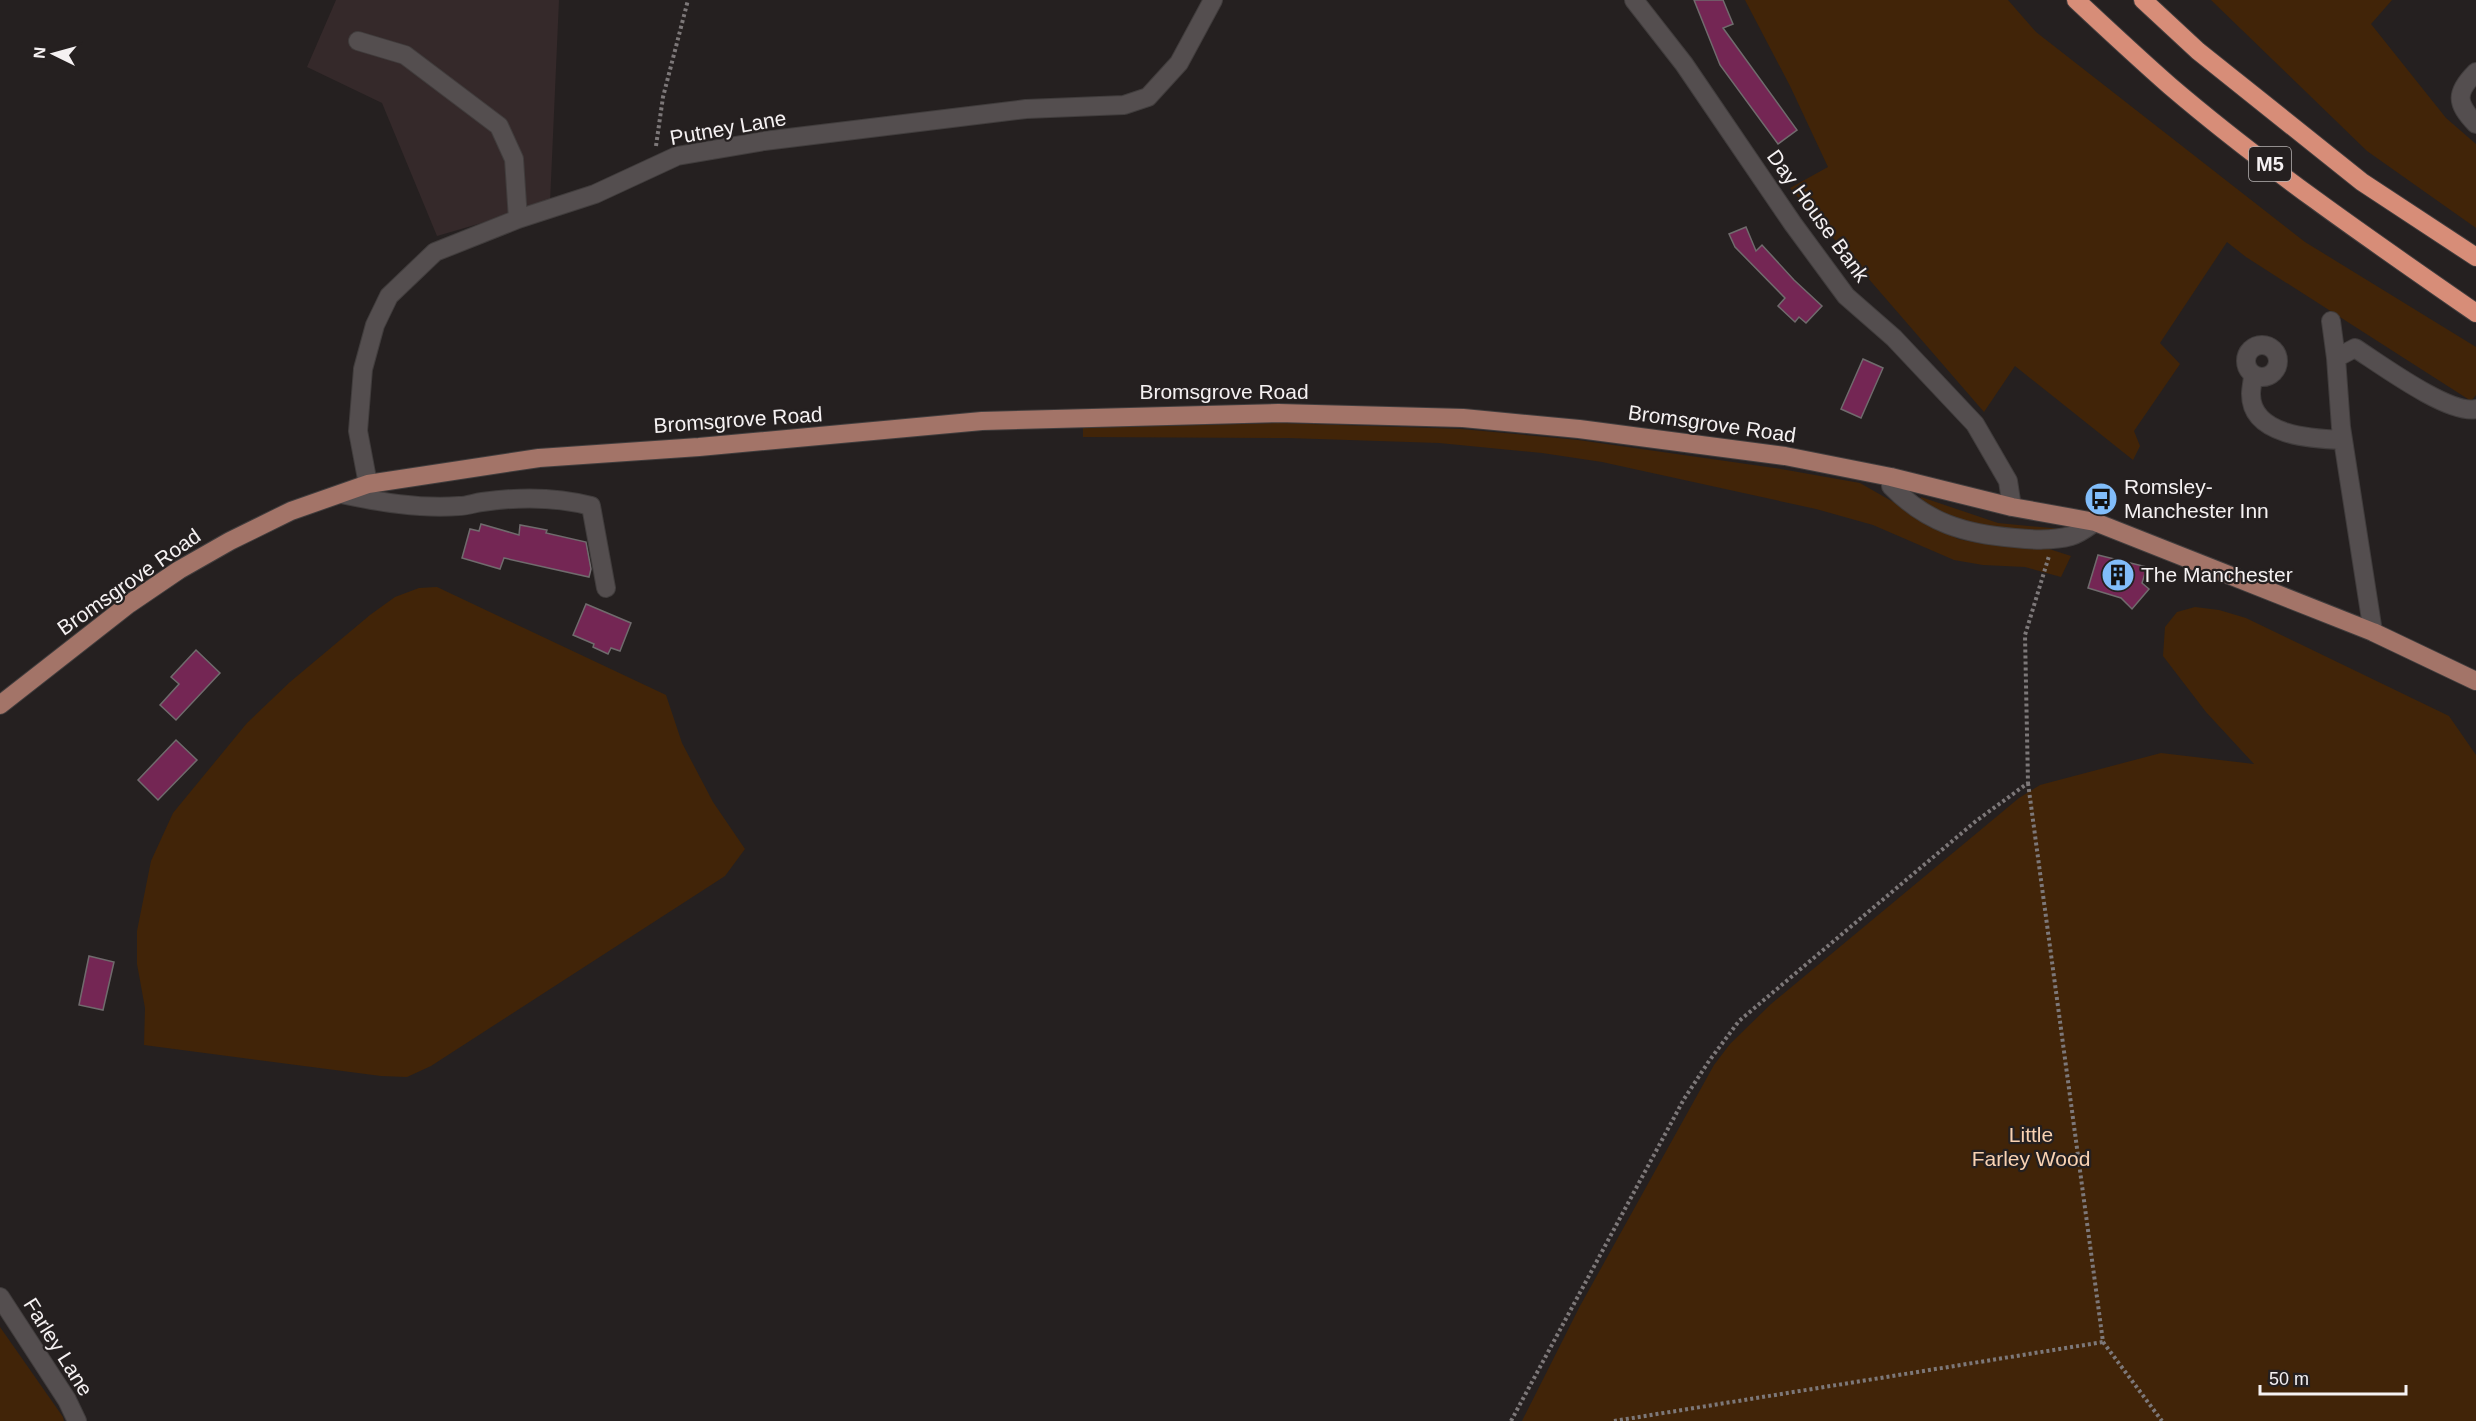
<svg xmlns="http://www.w3.org/2000/svg" width="2476" height="1421" font-family="Arial,sans-serif">
  <style>
    .built { fill: #35292a }
    .green { fill: #412408 }
    .building { fill: #742654; stroke: #706b6d; stroke-width: 1.5 }
    .lines { fill: none; stroke-linecap: round; stroke-linejoin: round }
    .minor-casing { stroke: #413d3d; stroke-width: 20 }
    .major-casing { stroke: #413d3d; stroke-width: 20 }
    .highway-casing { stroke: #413d3d; stroke-width: 20 }
    .path { stroke: #7d7879; stroke-width: 4; stroke-dasharray: 3 3; stroke-linecap: butt }
    .minor { stroke: #544e4f; stroke-width: 18 }
    .major { stroke: #a37468; stroke-width: 18 }
    .highway { stroke: #d78d78; stroke-width: 18 }
    .labels { text-anchor: middle; stroke-width: 4.5; stroke-linejoin: round; paint-order: stroke }
    .shield { fill: #252020; stroke: #b7b2b3; stroke-width: 1.5 }
    .shield-label { font-size: 20px; font-weight: bold; fill: #f5f1f2 }
    .street-label { font-size: 21px; fill: #f5f1f2; stroke: #252020 }
    .poi-label { font-size: 21px; fill: #f5f1f2; stroke: #252020; text-anchor: start }
    .park-label { font-size: 21px; fill: #f9d2b2; stroke: #252020 }
  </style>
  <rect width="100%" height="100%" fill="#252020"/>
  <path class="built" d="M336 0H559L550 203 437 236 382 103 307 67Z"/>
  <path class="green" d="M1745 0H2008L2036 32 2305 242 2476 347V395L2471 401 2246 257 2227 242 2160 343 2180 364 2134 431 2140 446 2133 460 2015 366 1984 412 1790 188 1828 167 1790 86Z
    M2211 0H2392L2371 24 2446 118 2476 144V228L2367 151Z
    M1278 423 1461 429 1578 440 1781 469 1860 483 1958 539 1983 544 2043 547 2071 556 2061 577 2025 567 1983 565 1954 560 1873 525 1816 509 1602 462 1542 453 1439 443 1288 438 1083 437V428Z
    M1921 497 1998 523 2062 529 2060 532 2002 531 1965 521 1919 503Z
    M437 587 666 695 682 743 713 802 745 849 725 876 431 1066 407 1077 381 1076 144 1045 145 1008 137 964V931L151 861 173 813 247 723 290 682 370 615 395 597 419 588Z
    M2195 607 2219 610 2246 618 2449 716 2476 755V1421H1522L1580 1306 1714 1065 1730 1044 1771 1004 2019 798 2040 785 2161 753 2254 764 2206 712 2163 656 2165 627 2177 612Z
    M0 1327 63 1417 64 1421H0Z"/>
  <path class="building" d="M1694 0H1723L1733 24 1723 28 1797 130 1778 144 1720 65Z
    M1746 227 1756 251 1762 245 1794 280 1822 306 1806 323 1799 317 1795 322 1778 306 1785 298 1735 247 1729 234Z
    M1863 359 1883 368 1861 418 1841 409Z
    M481 524 519 535 520 525 547 530 546 533 586 542 591 569 589 577 504 558 500 569 462 558 470 529 479 531Z
    M2098 555 2147 567 2142 583 2149 589 2132 609 2121 598 2088 588Z
    M586 604 631 623 620 651 611 648 608 654 593 647 594 644 573 635Z
    M196 650 220 673 176 720 160 705 179 684 171 677Z
    M176 740 197 760 158 800 138 780Z
    M89 956 114 962 103 1010 79 1005Z"/>
  <g class="lines">
    <g class="minor-casing">
      <path id="minor" d="M1634 0 1684 64 1793 224 1846 296 1894 338 1975 424 2008 481 2012 507
        M358 41 405 55 499 126 514 159 518 219
        M2476 72C2455 93 2456 103 2476 124
        M2331 321 2336 358 2341 427 2373 632
        M2246 361a16 16 0 1 1 32 0a16 16 0 1 1-32 0Z
        M2336 358 2355 348C2380 364 2449 415 2476 409
        M2253 375C2253 381 2251 388 2251 394 2251 436 2313 439 2343 440
        M1891 477V486C1927 523 1965 534 2015 538 2034 540 2052 541 2071 536 2079 534 2088 527 2095 522
        M368 484 358 431 363 369 375 325 389 296 435 252 518 219 595 194 677 156 764 141 1026 109 1124 105 1148 97 1179 63 1213 0
        M341 494C379 502 420 509 459 506 467 506 474 503 482 502 517 497 557 497 591 506L606 588
        M0 1297 67 1400 77 1421"/>
    </g>
    <g class="major-casing">
      <path id="major" d="M0 705 129 604 179 570 230 541 291 511 368 484 539 458 699 447 982 421 1278 413 1463 418 1579 429 1785 456 1891 477 2012 507 2095 522 2373 632 2476 681"/>
    </g>
    <g class="highway-casing">
      <path id="highway" d="M2076 0C2107 29 2138 58 2170 86 2266 168 2372 241 2476 313
        M2143 0 2198 51 2362 182 2476 257"/>
    </g>
    <path class="path" d="M656 146 663 97 688 0
      M2028 783 2103 1342 2162 1421
      M1511 1421 1684 1099 1709 1061 1739 1021 1976 821 2028 783 2025 635 2049 556
      M1614 1421 2103 1342"/>
    <use href="#minor" class="minor"/>
    <use href="#major" class="major"/>
    <use href="#highway" class="highway"/>
  </g>
  <defs>
    <g id="bus-disc" transform="scale(1.725)"><circle r="9.5" fill="#81bdfa" stroke="#252020"/><path d="M-5-6H5V4H4V6H2V4H-2V6H-4V4H-5ZM-3.5-4V0h7V-4ZM-3.5 1.2v1.5H-2V1.2ZM2 1.2v1.5H3.5V1.2Z" fill="#111"/></g>
    <g id="building-disc" transform="scale(1.725)"><circle r="9.5" fill="#81bdfa" stroke="#252020"/><path d="M-4-6H4V6H1V3H-1V6H-4ZM-2.5-4.3h1.7v1.8h-1.7ZM.8-4.3h1.7v1.8H.8ZM-2.5-1h1.7V.8h-1.7ZM.8-1h1.7V.8H.8Z" fill="#111"/></g>
  </defs>
  <g fill-rule="evenodd">
    <use href="#bus-disc" x="2101" y="499"/>
    <use href="#building-disc" x="2118" y="575"/>
  </g>
  <g class="labels">
    <rect class="shield" x="2249" y="147" width="42" height="34" rx="4.5"/>
    <g class="shield-label">
      <text x="2270" y="171">M5</text>
    </g>
    <g class="street-label">
      <text transform="translate(728 128) rotate(-10)" y="7">Putney Lane</text>
      <text transform="translate(1818 216) rotate(54)" y="7">Day House Bank</text>
      <text x="1224" y="399">Bromsgrove Road</text>
      <text transform="translate(738 420) rotate(-4)" y="7">Bromsgrove Road</text>
      <text transform="translate(1712 424) rotate(8)" y="7">Bromsgrove Road</text>
      <text transform="translate(129 582) rotate(-35)" y="7">Bromsgrove Road</text>
      <text transform="translate(58 1347) rotate(58)" y="7">Farley Lane</text>
    </g>
    <g class="poi-label">
      <text x="2124" y="494">Romsley-<tspan x="2124" dy="24">Manchester Inn</tspan></text>
      <text x="2141" y="582">The Manchester</text>
    </g>
    <g class="park-label">
      <text x="2031" y="1142">Little<tspan x="2031" dy="24">Farley Wood</tspan></text>
    </g>
  </g>
  <g transform="translate(54 54) rotate(275)" stroke="#252020" stroke-width="4.5" paint-order="stroke">
  <path d="M0-4.5L10 22L0 15L-10 22Z" fill="#f5f1f2"/>
  <text y="-9" font-size="16" font-weight="bold" text-anchor="middle" fill="#f5f1f2">N</text>
  </g>
  <path d="M2260 1385v9h146v-9" fill="none" stroke="#f5f1f2" stroke-width="3"/>
  <text x="2269" y="1385" font-size="18" fill="#f5f1f2" stroke="#252020" stroke-width="4.5" paint-order="stroke">50 m</text>
</svg>
